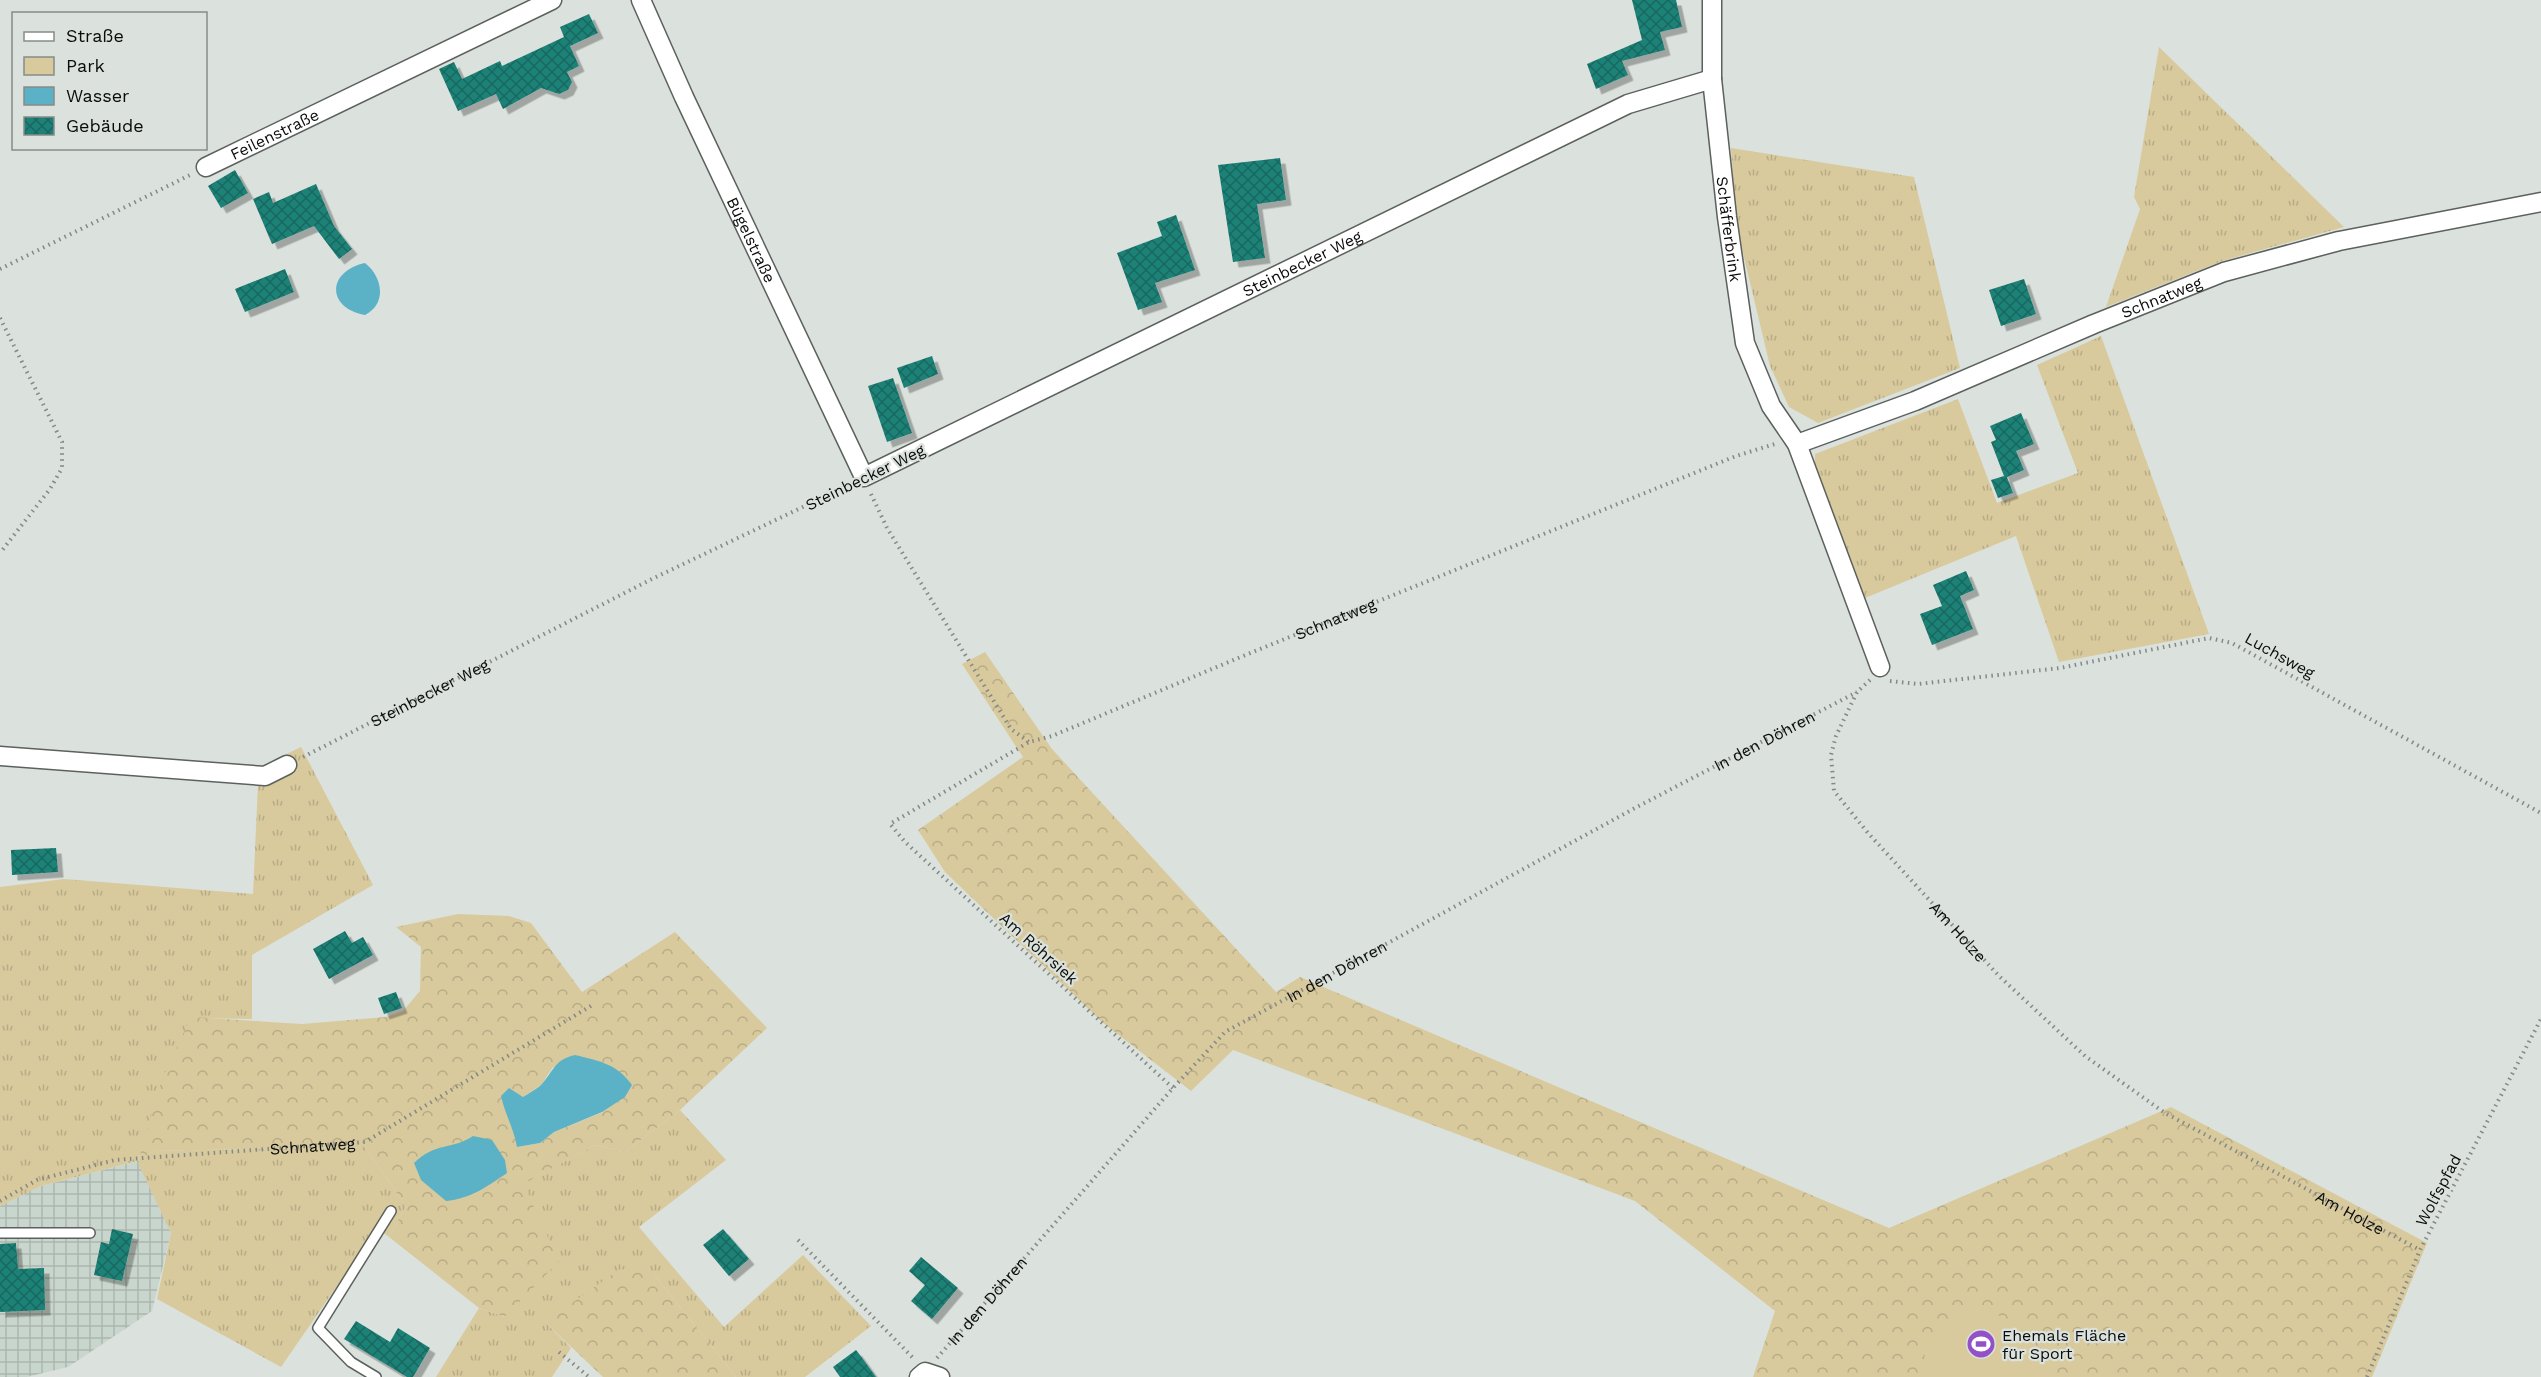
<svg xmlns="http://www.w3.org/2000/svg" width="2541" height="1377" font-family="'Work Sans',sans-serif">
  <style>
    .industrial { fill: url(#industrial-grid) }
    .grass { fill: url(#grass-tufts) }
    .forest { fill: url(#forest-crowns); fill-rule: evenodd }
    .park { fill: #d8ca9d }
    .water { fill: #5bb2c7 }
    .building { fill: url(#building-cross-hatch); filter: url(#shadow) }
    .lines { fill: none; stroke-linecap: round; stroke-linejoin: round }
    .lane-casing { stroke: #5c615d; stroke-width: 12 }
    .street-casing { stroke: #5c615d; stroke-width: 21 }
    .path { stroke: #858985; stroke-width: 4; stroke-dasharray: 1.5 4.5; stroke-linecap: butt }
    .lane { stroke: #fff; stroke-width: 9 }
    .street { stroke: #fff; stroke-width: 18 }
    .labels { text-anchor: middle; stroke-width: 4.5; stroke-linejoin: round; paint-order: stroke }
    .street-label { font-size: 16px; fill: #0a0c0a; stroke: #dbe1dc }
    .poi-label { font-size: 16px; fill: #0a0c0a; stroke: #dbe1dc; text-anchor: start }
  </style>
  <defs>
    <pattern id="industrial-grid" width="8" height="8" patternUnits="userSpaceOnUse" patternTransform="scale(1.5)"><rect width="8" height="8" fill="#c9d6cd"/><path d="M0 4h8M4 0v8" fill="none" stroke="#abb6af"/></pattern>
    <pattern id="grass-tufts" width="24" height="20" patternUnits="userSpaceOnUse" patternTransform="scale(1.5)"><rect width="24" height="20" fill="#d8ca9d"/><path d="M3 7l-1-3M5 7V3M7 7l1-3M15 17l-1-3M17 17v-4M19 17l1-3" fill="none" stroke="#b8ac86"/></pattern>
    <pattern id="forest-crowns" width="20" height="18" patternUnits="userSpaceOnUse" patternTransform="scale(1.5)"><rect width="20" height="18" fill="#d8ca9d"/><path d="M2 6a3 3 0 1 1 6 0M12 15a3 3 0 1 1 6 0" fill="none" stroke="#b8ac86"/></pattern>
    <pattern id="building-cross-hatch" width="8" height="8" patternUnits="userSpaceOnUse" patternTransform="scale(1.5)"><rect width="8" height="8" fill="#1d8177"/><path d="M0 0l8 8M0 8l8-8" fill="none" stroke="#186860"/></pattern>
    <filter id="shadow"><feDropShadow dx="5.5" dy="5.5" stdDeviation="0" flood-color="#0004"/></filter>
  </defs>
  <rect width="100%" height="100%" fill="#dbe1dc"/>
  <path class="industrial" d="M138 1161 171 1233 152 1311 68 1367 27 1377H0V1206L41 1186Z"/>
  <path class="grass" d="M2159 47 2344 227 2222 261 2106 307 2140 209 2134 197Z
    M1731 148 1914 177 1960 368 1818 423 1789 407 1770 366 1736 224Z
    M2101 336 2209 634 2059 662 2016 536 1865 598 1815 465V454L1958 399 1997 503 2078 473 2037 365Z
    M301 747 373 885 252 955V1019L191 1018 138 1160 153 1151 365 1147 406 1206 389 1237 377 1228 281 1367 157 1299 171 1233 137 1161 41 1186 0 1206V887L64 879 253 894 258 784 262 766Z
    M680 1110 726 1160 639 1227 724 1327 803 1255 871 1326 805 1377H736L653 1273 545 1322 571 1348 552 1377H436L479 1308 505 1317 522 1184 595 1145 625 1152Z"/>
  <path class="forest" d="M985 652 1052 749 1276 992 1300 977 1889 1228 2171 1107 2427 1243 2372 1377H1753L1775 1311 1635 1201 1233 1050 1191 1091 1102 1022 945 872 918 830 1023 757 962 664Z
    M458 914 509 916 531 923 582 992 675 932 767 1028 680 1110 625 1152 595 1145 523 1184 559 1261 505 1317 479 1308 389 1237 406 1206 365 1147 153 1151 138 1161 162 1079 191 1017 302 1024 386 1017 403 1011 420 991 421 947 396 927ZM553 1067 603 1112 554 1132 540 1143 518 1147 513 1125 523 1097 541 1085Z
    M620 1269 653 1273 736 1377H603L545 1322Z"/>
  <path class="park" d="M1989 1311C2030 1329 2033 1335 2047 1377H1928C1913 1351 1944 1316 1970 1312 1976 1311 1983 1311 1989 1311Z"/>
  <path class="water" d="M365 263C383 277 387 304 365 315 325 307 328 271 365 263Z
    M575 1055C600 1061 617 1064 632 1085L625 1097 602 1112 554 1132 540 1143 517 1147C514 1129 505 1114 501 1096L509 1088 523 1097C529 1093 535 1090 540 1086 554 1072 553 1060 575 1055Z
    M473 1136 492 1140 505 1160 507 1173C488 1186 470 1199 446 1201L421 1180 414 1163C435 1142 452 1150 473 1136Z"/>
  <path class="building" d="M1632 0H1676L1682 27 1660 32 1665 50 1622 61 1628 75 1596 89 1587 64 1642 40Z
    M589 14 598 33 570 46 579 66 567 72 572 82 568 90 559 94 541 88 503 109 496 94 458 111 439 69 454 62 462 79 500 61 502 66 564 37 560 27Z
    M1280 158 1286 200 1257 204 1265 258 1233 262 1218 165Z
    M235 170 248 193 221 208 208 186Z
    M316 184 334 226 352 249 339 259 314 226 272 244 253 199 269 192 273 203Z
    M1176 215 1195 270 1155 283 1162 302 1138 310 1117 253 1162 236 1157 222Z
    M285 269 294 292 245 312 235 289Z
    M2024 279 2036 314 2001 326 1989 290Z
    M932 356 938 374 904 388 897 368Z
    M893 378 912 433 887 442 868 386Z
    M2021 413 2034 444 2016 451 2024 470 2007 477 2013 493 1998 498 1991 480 2004 476 1991 442 1996 440 1990 426Z
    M1966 571 1974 590 1960 596 1973 629 1932 645 1920 614 1942 606 1933 585Z
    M56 848 58 872 12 875 11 850Z
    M345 931 352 943 363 937 373 955 329 979 313 949Z
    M396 992 402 1008 384 1014 378 998Z
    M112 1229 133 1234 122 1281 94 1275 101 1242 109 1244Z
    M723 1229 749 1259 729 1276 703 1245Z
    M16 1243 18 1269 44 1268 45 1310 0 1312V1244Z
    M921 1257 958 1288 932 1319 911 1301 925 1285 909 1271Z
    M356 1321 390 1342 398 1328 430 1348 413 1377H407L344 1339Z
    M856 1350 860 1355 876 1377H840L833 1367Z"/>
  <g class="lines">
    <g class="lane-casing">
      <path id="lane" d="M0 1233H90
        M376 1377 351 1362 318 1328 391 1211"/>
    </g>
    <g class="street-casing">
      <g id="street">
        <path id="s6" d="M641 0 684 97 864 477 1628 104 1712 79"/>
        <path id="s7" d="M1712 0V79L1727 217 1745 343 1771 406 1797 444 1880 667"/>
        <path id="s8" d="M206 167 552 0"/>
        <path id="s9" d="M1797 444 1915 401 2094 324 2224 272 2339 241 2541 202"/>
        <path d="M0 756 265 776 287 765"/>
        <path d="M919 1377 925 1372 940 1377"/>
      </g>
    </g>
    <g class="path">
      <path d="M0 269 190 175"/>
      <path d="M0 318 62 442V468L50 489 0 553"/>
      <path d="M871 494 887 528 1011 729 1029 742"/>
      <path id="s1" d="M1870 680 1857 692 1836 736 1831 755 1834 791 1868 833 1999 976 2085 1056 2165 1113 2420 1250"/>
      <path d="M1890 681 1918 684 2060 668 2209 638 2232 643 2541 813"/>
      <path id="s2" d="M303 757 654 578 849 485"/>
      <path id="s3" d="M1173 1088 905 842 890 824 1029 742 1052 736 1243 656 1736 456 1775 444"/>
      <path id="s4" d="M0 1201 37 1180 115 1160 365 1142 594 1004"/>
      <path d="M798 1240 915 1360"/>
      <path d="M559 1352 589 1377"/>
      <path id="s5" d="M937 1358 1173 1088 1225 1032 1635 808 1857 692"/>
      <path d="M2367 1377 2420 1250 2541 1019"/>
    </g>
    <use href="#lane" class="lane"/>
    <use href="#street" class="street"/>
  </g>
  <defs>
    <g id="stadium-disc" transform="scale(1.5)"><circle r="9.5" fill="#9251c7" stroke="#dbe1dc"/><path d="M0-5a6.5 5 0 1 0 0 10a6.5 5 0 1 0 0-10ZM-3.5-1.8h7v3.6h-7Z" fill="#fff"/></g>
  </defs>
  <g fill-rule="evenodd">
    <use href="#stadium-disc" x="1981" y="1344"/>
  </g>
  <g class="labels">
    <g class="street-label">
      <text dy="6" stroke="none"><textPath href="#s8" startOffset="76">Feilenstraße</textPath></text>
      <text dy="6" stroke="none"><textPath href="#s7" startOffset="230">Schäfferbrink</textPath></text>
      <text dy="6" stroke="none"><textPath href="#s6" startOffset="264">Bügelstraße</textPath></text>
      <text dy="6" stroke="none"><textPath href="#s6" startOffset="1014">Steinbecker Weg</textPath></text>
      <text dy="6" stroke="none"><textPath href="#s9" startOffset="393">Schnatweg</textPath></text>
      <text transform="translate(865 477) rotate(-26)" y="6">Steinbecker Weg</text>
      <text dy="6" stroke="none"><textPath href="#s3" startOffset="879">Schnatweg</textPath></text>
      <text transform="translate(2280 655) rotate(29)" y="6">Luchsweg</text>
      <text dy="6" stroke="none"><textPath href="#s2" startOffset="142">Steinbecker Weg</textPath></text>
      <text dy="6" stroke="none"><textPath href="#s5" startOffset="1048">In den Döhren</textPath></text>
      <text dy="6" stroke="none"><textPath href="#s1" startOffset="310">Am Holze</textPath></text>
      <text transform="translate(1039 948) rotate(42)" y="6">Am Röhrsiek</text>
      <text dy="6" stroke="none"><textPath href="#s5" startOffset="562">In den Döhren</textPath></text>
      <text dy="6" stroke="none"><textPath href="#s4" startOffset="321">Schnatweg</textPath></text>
      <text transform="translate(2438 1190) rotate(-62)" y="6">Wolfspfad</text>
      <text dy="6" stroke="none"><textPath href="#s1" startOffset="796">Am Holze</textPath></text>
      <text dy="6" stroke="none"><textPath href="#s5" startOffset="76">In den Döhren</textPath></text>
    </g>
    <g class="poi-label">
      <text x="2002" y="1341">Ehemals Fläche<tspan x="2002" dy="18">für Sport</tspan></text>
    </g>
  </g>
  <rect x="12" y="12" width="195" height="138" fill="#dbe1dc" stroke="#878c88" stroke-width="1.5"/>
  <rect x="24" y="32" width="30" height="9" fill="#ffffff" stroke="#878c88" stroke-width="1.5"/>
  <text x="66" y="42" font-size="18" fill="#0a0c0a">Straße</text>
  <rect x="24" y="57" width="30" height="18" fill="#d8ca9d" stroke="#878c88" stroke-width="1.5"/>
  <text x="66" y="72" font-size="18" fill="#0a0c0a">Park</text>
  <rect x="24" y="87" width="30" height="18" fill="#5bb2c7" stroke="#878c88" stroke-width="1.5"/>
  <text x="66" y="102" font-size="18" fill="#0a0c0a">Wasser</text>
  <rect x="24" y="117" width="30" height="18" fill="url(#building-cross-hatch)" stroke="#878c88" stroke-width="1.5"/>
  <text x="66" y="132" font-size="18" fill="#0a0c0a">Gebäude</text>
</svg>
